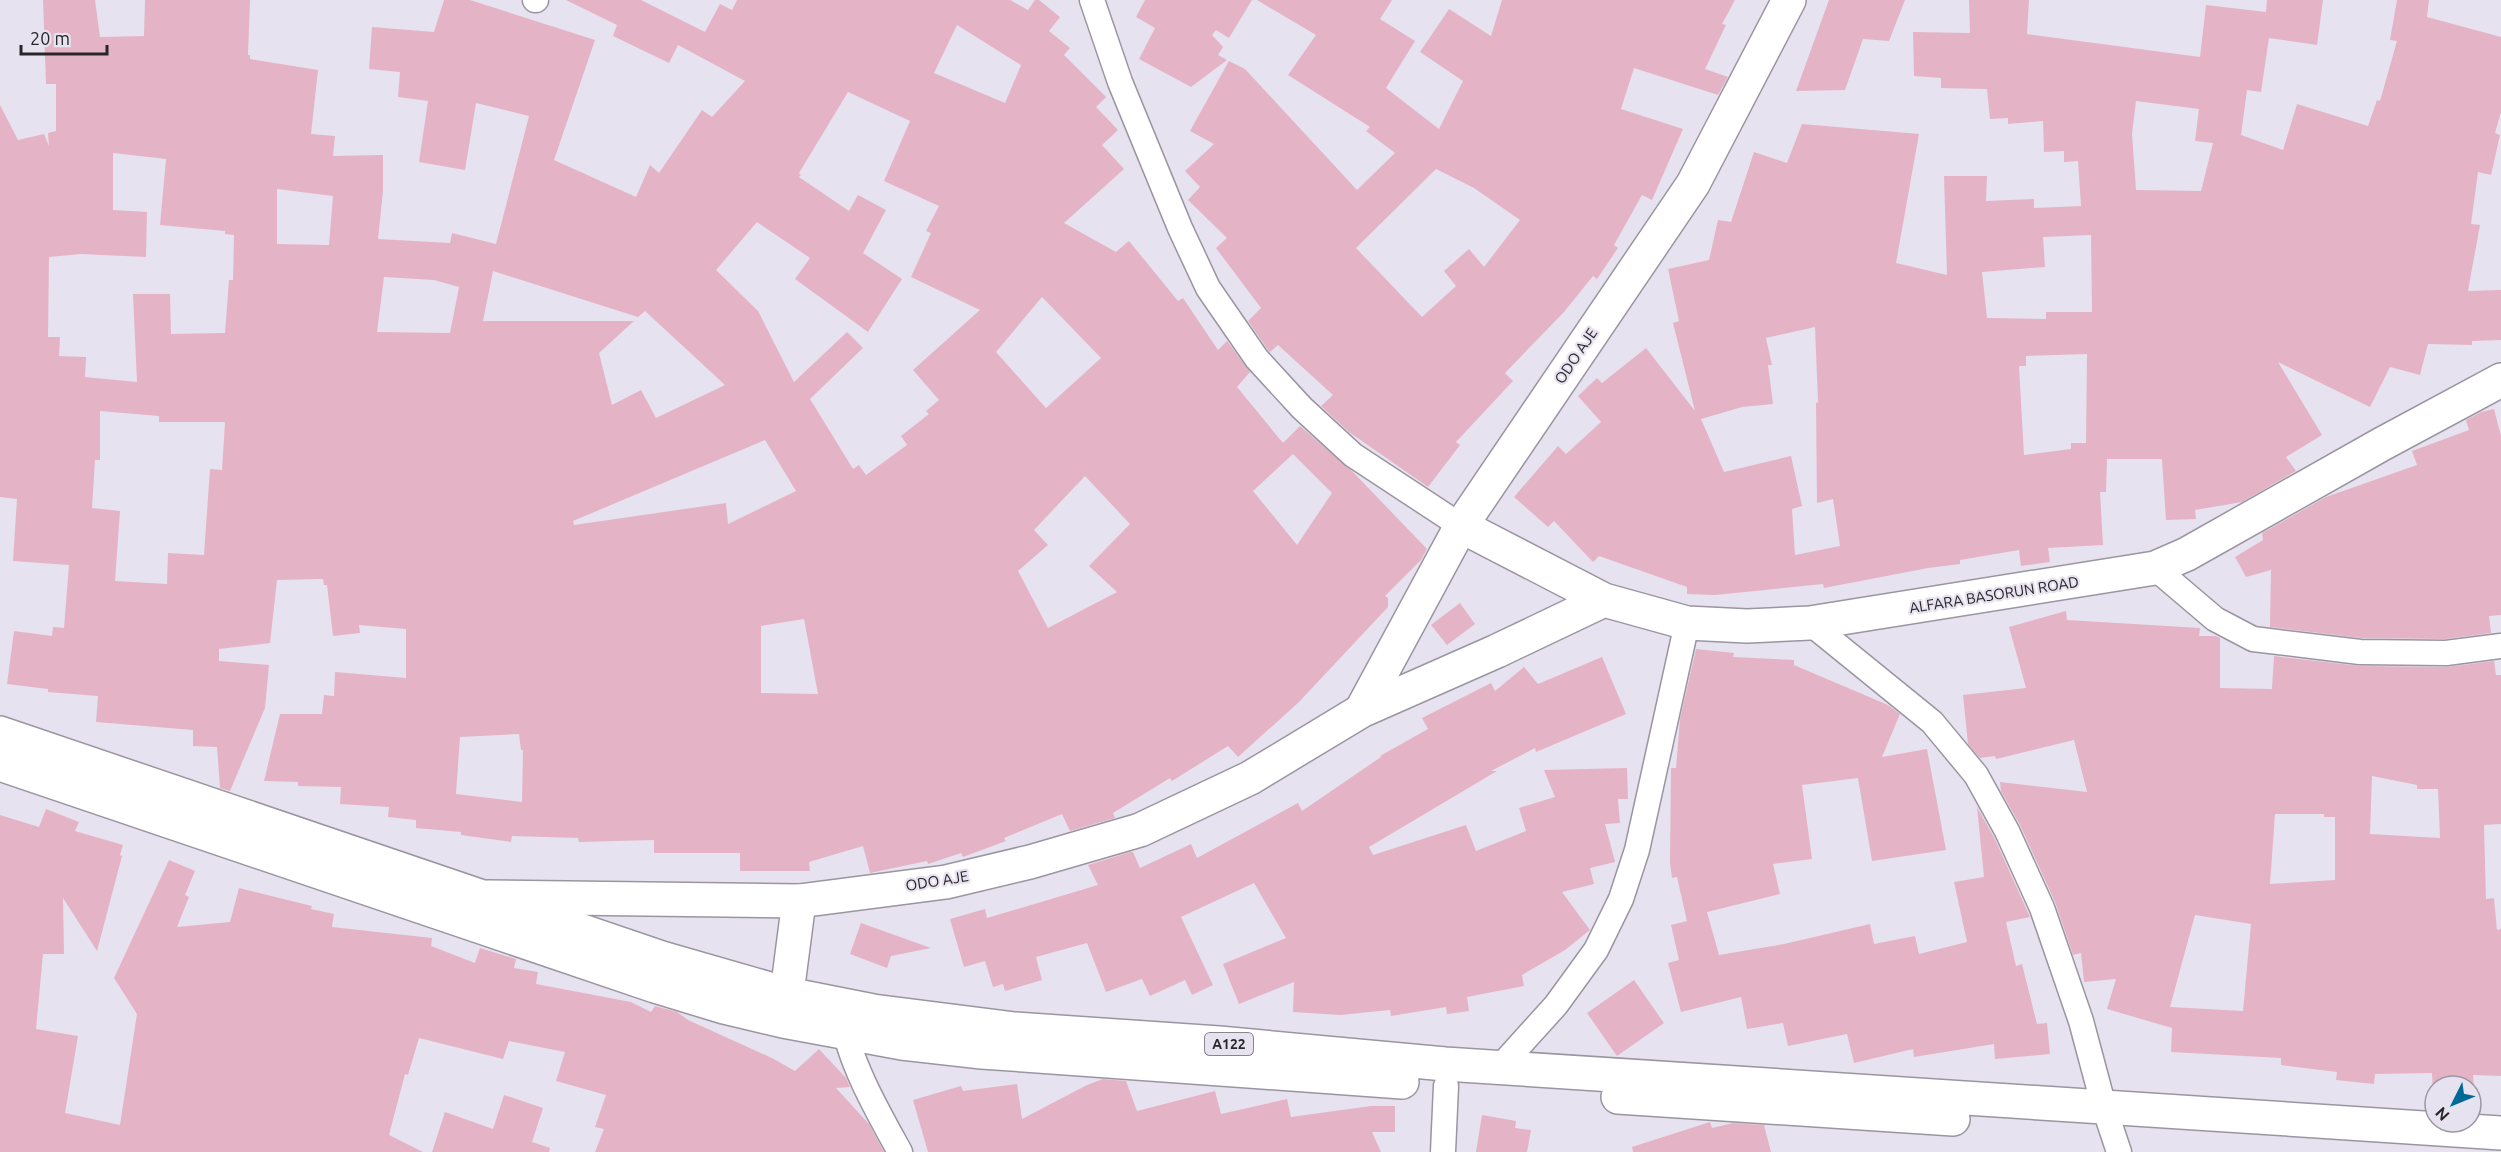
<svg xmlns="http://www.w3.org/2000/svg" width="2501" height="1152" font-family="Ubuntu,sans-serif">
  <style>
    .building { fill: #e4b4c6; fill-rule: evenodd }
    .lines { fill: none; stroke-linecap: round; stroke-linejoin: round }
    .street-casing { stroke: #9a95a1; stroke-width: 27 }
    .secondary-casing { stroke: #9a95a1; stroke-width: 36 }
    .highway-casing { stroke: #9a95a1; stroke-width: 36 }
    .street { stroke: #fff; stroke-width: 24 }
    .secondary { stroke: #fff; stroke-width: 33 }
    .highway { stroke: #fff; stroke-width: 33 }
    .labels { text-anchor: middle; stroke-width: 4.5; stroke-linejoin: round; paint-order: stroke }
    .shield { fill: #e7e2ef; stroke: #615e66; stroke-width: 1.5 }
    .shield-label { font-size: 14px; font-weight: bold; fill: #28262b }
    .street-label { font-size: 15px; fill: #28262b; stroke: #e7e2ef }
  </style>
  <rect width="100%" height="100%" fill="#e7e2ef"/>
  <path class="building" d="M43 0H95L100 37 144 36 145 0H250L248 55H250V59L318 70 311 134 335 136 333 156 383 155V191L378 239 450 243 452 233 496 244 529 116 476 103 465 170 419 162 428 101 398 97 400 72 369 69 372 27 434 32 444 0H470L595 40 554 160 636 197 650 165 659 173 702 110 712 117 745 81 678 45 669 63 613 36 617 25 566 0H641L705 32 720 4 732 10 737 0H1010L1028 10 1035 0H1039L1060 17 1049 31 1070 48 1064 55 1106 97 1096 107 1118 130 1102 145 1124 169 1064 223 1116 252 1129 241 1178 301 1183 298 1218 350 1227 341 1250 372 1237 387 1283 443 1300 426 1352 471 1427 549 1421 560 1385 596 1388 598V607L1299 702 1238 757 1228 746 1172 781 1170 778 1113 813 1115 818 1070 831 1062 814 1004 838 1006 841 963 857 961 853 928 864 927 861 870 873 863 846 809 862 810 871H740V853H654V840L579 842 578 838 512 836 511 842 461 835V832L416 828V820L388 817 389 807 340 804 341 787 298 786V782L264 781 280 714H322L324 695 334 696 335 672 406 678V629L359 625 360 633 333 636 327 585H324L323 579 277 580 270 643 219 649V661L269 665 265 708 230 791 220 788 217 747 193 746V730L96 722 98 696 48 692V689L7 684 14 631 52 636 53 627 64 628 69 565 13 561 17 499 0 497V105L18 140 44 134 49 146 48 133 56 131V84H46ZM957 25 1021 65 1005 103 934 73ZM848 92 910 121 884 181 939 206 926 231 931 233 911 277 980 310 913 370 939 400 926 411 929 414 901 436 907 445 866 475 859 465 853 469 810 399 863 348 847 332 794 382 758 311 716 270 757 222 810 258 795 279 868 332 902 279 863 253 886 210 858 195 849 211 799 177 801 175 799 173ZM113 153 166 159 160 225 225 231V234L234 235 233 280H229L225 333 171 334 170 294H133L137 382 85 377 86 357 59 356 60 337H48L49 257 81 254 146 257 147 212 113 210ZM277 189 333 196 329 245 277 244ZM493 271 638 317 645 311 725 385 656 418 641 390 612 405 599 353 634 321H483ZM384 277 434 280 459 287 450 333 377 332ZM1042 297 1101 358 1046 408 996 352ZM100 411 159 416V422H225L222 470 210 469 204 555 168 553 167 584 115 581 120 511 92 508 95 460H100ZM765 440 796 491 728 524 726 503 574 525 573 521ZM1293 454 1332 493 1297 545 1253 491ZM1085 476 1130 524 1089 566 1117 592 1048 628 1018 571 1048 545 1034 530ZM804 619 818 694 761 693V626ZM519 734 521 750H523L522 802 456 794 460 737Z
    M1145 0H1252L1229 38 1216 30 1212 35 1223 47 1218 55 1227 60 1191 87 1139 59 1155 28 1136 17Z
    M1257 0H1392L1380 19 1415 41 1386 88 1439 129 1463 81 1420 52 1449 9 1491 36 1502 0H1735L1722 24 1726 25 1705 69 1728 77 1718 95 1634 68 1621 109 1683 129 1652 200 1642 195 1614 245 1618 248 1597 279 1593 276 1564 312 1505 373 1513 381 1456 442 1460 445 1428 487 1349 432 1321 406 1333 395 1278 345 1270 352 1268 350 1248 321 1261 308 1216 248 1227 238 1188 200 1200 187 1185 171 1214 144 1190 131 1229 61 1245 69 1357 190 1395 153 1366 131 1370 127 1288 75 1316 35ZM1436 169 1474 188 1520 220 1484 267 1469 249 1444 271 1456 286 1422 317 1356 248Z
    M1829 0H1905L1889 41 1863 39 1845 90 1796 91Z
    M1969 0H2029L2027 34 2200 57 2206 5 2266 12 2267 0H2323L2317 45 2269 38 2261 92 2247 90 2241 135 2283 150 2297 104 2368 126 2377 100 2380 101 2397 41 2390 40 2397 0H2429L2427 17 2501 37V112L2495 133 2500 135 2491 175 2478 172 2471 224 2480 225 2468 291 2501 290V340L2472 341V345L2428 344 2420 375 2390 367 2370 407 2278 362 2322 435 2286 457 2296 471 2242 502 2195 510 2196 519 2166 520 2162 459H2107L2106 492H2100L2103 545 2048 548 2050 562 2021 566 2019 550 1960 560V564L1928 568 1824 588 1823 584 1715 595 1687 594V587L1599 556 1593 562 1554 521 1548 527 1514 497 1558 446 1566 454 1601 422 1578 396 1597 378 1602 383 1646 348 1695 411 1673 323 1679 321 1668 269 1709 260 1718 220 1731 222 1754 152 1787 163 1802 124 1919 134 1896 263 1947 275 1944 176H1987L1986 201 2034 199V208L2081 206 2078 161 2064 162V151L2044 152 2043 121 2008 124V118L1990 119 1987 89 1941 88V78L1914 76 1913 32 1970 33ZM2136 101 2199 109 2195 141 2213 143 2201 191 2136 190 2132 134ZM2091 235 2092 312H2046V319L1987 318 1982 272 2045 267 2043 237ZM1815 327 1818 402 1816 403 1817 503 1833 499 1840 546 1795 555 1792 509 1802 506 1791 456 1724 472 1701 419 1742 407 1773 404 1768 365H1772L1766 338ZM2087 354 2086 443H2071V449L2024 455 2019 366H2026V356Z
    M2494 409 2501 436V615L2489 616 2491 633 2445 639 2361 638 2270 627 2271 570 2246 577 2235 557 2263 540 2262 533 2326 497 2417 465 2412 451 2469 430 2466 420 2481 412Z
    M1460 603 1475 624 1447 645 1431 625Z
    M2066 611 2067 620 2200 628 2199 636H2216L2220 638V688L2272 689 2274 656 2360 666 2446 667 2494 661 2496 675H2501V824L2484 825 2486 899 2494 898 2497 930 2501 929V1076L2473 1075 2474 1090H2471V1086H2435V1092H2433L2432 1073 2375 1074 2374 1084 2336 1080 2337 1072 2281 1065V1058L2171 1052 2172 1028 2107 1009 2116 979 2084 982 2081 953 2073 955 2055 902 2020 825 2001 791 2000 782 2087 792 2074 740 1996 759 1995 756 1980 758 1968 744 1963 695 2026 688 2009 627ZM2372 776 2417 785V789H2438L2440 838 2370 834ZM2275 814H2324V817H2335V880L2270 884ZM2195 915 2251 924 2243 1011 2170 1007Z
    M1696 649 1734 653 1733 657 1794 660V665L1888 705 1900 714 1882 757 1927 749 1946 850 1872 861 1858 778 1802 785 1812 859 1773 864 1780 894 1707 912 1719 955 1784 944 1870 924 1874 944 1915 936 1919 954 1967 942 1954 882 1984 877 1977 807 1994 837 2030 917 2006 922 2016 966 2022 964 2037 1024 2047 1023 2050 1054 1995 1059 1994 1044 1914 1057 1913 1049 1854 1063 1847 1034 1788 1046 1783 1023 1747 1029 1741 997 1681 1012 1668 963 1679 960 1671 925 1687 921 1677 877 1672 878 1670 863 1671 768H1676L1680 719Z
    M1602 657 1626 714 1536 752 1535 748 1491 771H1497L1369 847 1373 855 1466 825 1476 851 1526 831 1519 808 1555 797 1544 770 1627 768 1628 799H1618L1620 823 1605 824 1615 862 1590 868 1594 884 1562 892 1590 930 1565 950 1522 975 1524 986 1467 997 1469 1011 1447 1014 1446 1007 1391 1016 1390 1010 1340 1015 1293 1012 1294 982 1239 1004 1223 964 1286 938 1254 883 1181 917 1213 985 1192 995 1185 980 1150 996 1142 979 1106 992 1087 943 1036 957 1042 980 1005 991 1003 984 993 987 985 961 964 967 950 919 985 909 987 918 1098 885 1088 865 1130 852H1133L1140 868 1191 844 1197 858 1298 803 1302 811 1381 757 1380 756 1428 729 1422 718 1491 683 1495 691 1524 667 1538 684Z
    M46 809 79 822 75 831 123 845 120 855 122 856 97 951 63 898 64 954H43L36 1029 78 1036 65 1113 120 1125 137 1014 114 978 169 860 195 871 185 895 189 897 177 927 230 922 239 888 312 906 311 909 334 914 332 927 432 938 431 946 475 963 480 948 516 959 514 968 538 972 536 984 631 1002 651 1012 655 1006 677 1012 688 1020 772 1058 795 1071 819 1049 846 1078 850 1087 836 1088 869 1124 884 1152H595L604 1129 595 1127 606 1095 556 1081 565 1052 509 1041 503 1059 419 1038 408 1075 405 1074 389 1135 423 1152H0V815L39 827Z
    M861 923 931 948 891 956 887 968 850 954Z
    M1634 980 1664 1023 1617 1056 1587 1013Z
    M1103 1079 1126 1081 1137 1111 1215 1091 1221 1114 1287 1099 1291 1117 1371 1106H1395V1132H1372L1381 1152H928L913 1100 961 1086 963 1091 1017 1084 1022 1119 1087 1085Z
    M504 1095 543 1108 532 1142 550 1148 549 1152H432L445 1112 493 1129Z
    M1482 1115 1516 1121 1515 1128 1531 1130 1527 1152H1476Z
    M1710 1122 1712 1128 1733 1123 1764 1125 1771 1152H1633L1632 1147Z"/>
  <g class="lines">
    <g class="street-casing">
      <path id="street" d="M535 0H536
        M1092 0 1120 82 1180 228 1208 288 1257 359 1302 408 1353 455 1461 526
        M2155 568 2215 619 2253 639 2360 652 2446 653 2501 646
        M1810 623 1932 722 1976 775 2007 831 2042 908 2081 1021 2104 1107 2119 1152
        M843 1020C849 1062 879 1114 900 1152
        M1500 1067 1556 1005 1596 950 1621 899 1637 850 1687 623
        M1443 1152 1446 1086"/>
    </g>
    <g class="secondary-casing">
      <path id="secondary" d="M1461 526 1604 600 1687 623 1747 626 1810 623 2155 568 2187 554 2382 444 2501 380
        M1361 711 1497 651 1604 600
        M488 897 799 901 946 882 1030 862 1140 830 1250 778 1361 711 1461 526 1693 184 1789 0"/>
    </g>
    <g class="highway-casing">
      <path id="highway" d="M0 733 662 958 787 994 873 1011 1015 1029 1219 1043 1445 1064 2501 1133
        M0 764 655 986 724 1007 783 1021 902 1043 982 1052 1402 1082
        M784 1016 799 901
        M1618 1097 1953 1119"/>
    </g>
    <use href="#street" class="street"/>
    <use href="#secondary" class="secondary"/>
    <use href="#highway" class="highway"/>
  </g>
  <g class="labels">
    <rect class="shield" x="1205" y="1033" width="48" height="22" rx="4.5"/>
    <g class="shield-label">
      <text x="1229" y="1049">A122</text>
    </g>
    <g class="street-label">
      <text transform="translate(1576 356) rotate(-56)" y="5">ODO AJE</text>
      <text transform="translate(1994 595) rotate(-9)" y="5">ALFARA BASORUN ROAD</text>
      <text transform="translate(937 881) rotate(-9)" y="5">ODO AJE</text>
    </g>
  </g>
  <g transform="translate(2453 1104) rotate(227)"><circle r="28" fill="#e7e2ef" stroke="#9b97a1" stroke-width="1.5"/>
  <path d="M0-4.5L10 22L0 15L-10 22Z" fill="#006996"/>
  <text y="-9" font-size="16" font-weight="bold" text-anchor="middle" fill="#28262b">N</text>
  </g>
  <path d="M21 45v9h86v-9" fill="none" stroke="#28262b" stroke-width="3"/>
  <text x="30" y="45" font-size="18" fill="#28262b" stroke="#e7e2ef" stroke-width="4.5" paint-order="stroke">20 m</text>
</svg>
